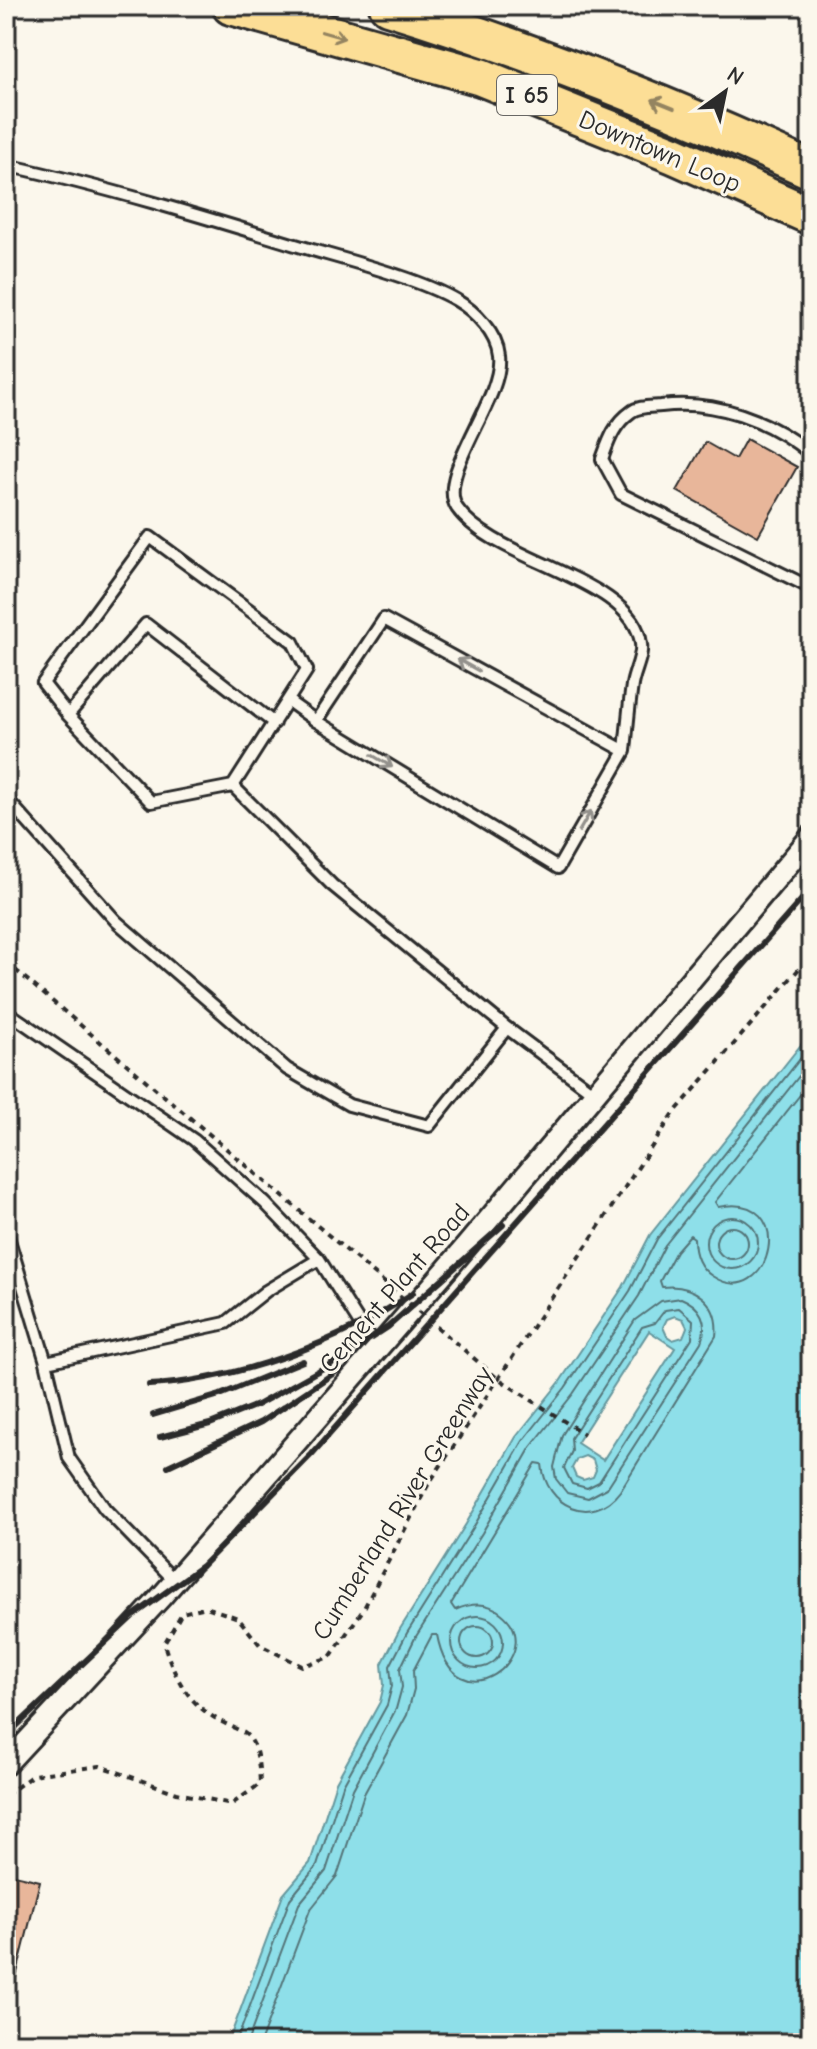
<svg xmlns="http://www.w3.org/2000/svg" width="817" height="2049" font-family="'Comic Neue',sans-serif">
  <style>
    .water { fill: #8edfe9; stroke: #66979d; stroke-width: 2; fill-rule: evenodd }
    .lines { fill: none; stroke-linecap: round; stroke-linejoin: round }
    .shore { stroke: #537377; stroke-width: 2 }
    .building { fill: #e8b69a; stroke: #2b2b2b; stroke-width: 2 }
    .lane-casing { stroke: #2b2b2b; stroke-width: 16 }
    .street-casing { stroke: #2b2b2b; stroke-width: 26 }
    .highway-casing { stroke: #2b2b2b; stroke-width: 42 }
    .path { stroke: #2b2b2b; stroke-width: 4; stroke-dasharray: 6 6; stroke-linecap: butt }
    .lane { stroke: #fbf7ec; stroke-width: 10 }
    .street { stroke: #fbf7ec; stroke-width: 20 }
    .highway { stroke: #fcde96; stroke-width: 36 }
    .rail { stroke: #2b2b2b; stroke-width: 6 }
    .path-bridge { stroke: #2b2b2b; stroke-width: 4; stroke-dasharray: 6 6; stroke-linecap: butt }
    .oneway { stroke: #948460 }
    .oneway2 { stroke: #93918c }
    .labels { text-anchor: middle; stroke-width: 6; stroke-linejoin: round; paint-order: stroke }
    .shield { fill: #fbf7ec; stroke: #696865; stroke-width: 2 }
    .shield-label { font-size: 24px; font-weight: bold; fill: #2b2b2b }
    .street-label { font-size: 26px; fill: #2b2b2b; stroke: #fbf7ec }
  </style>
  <rect width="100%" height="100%" fill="#fbf7ec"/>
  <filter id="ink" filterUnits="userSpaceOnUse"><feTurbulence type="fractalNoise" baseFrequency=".0125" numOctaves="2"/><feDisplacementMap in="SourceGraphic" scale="16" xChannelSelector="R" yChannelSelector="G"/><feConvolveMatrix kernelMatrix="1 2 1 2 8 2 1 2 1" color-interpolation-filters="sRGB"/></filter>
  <g filter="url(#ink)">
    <path class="water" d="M811 1032V2043H228L283 1895 310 1863 336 1782 380 1702 384 1685 382 1664 400 1629 466 1524 516 1437 559 1383 623 1287 650 1235ZM675 1316 683 1319 687 1327 683 1337 673 1340 667 1336 663 1327 667 1319ZM649 1331 675 1348 603 1460 577 1443ZM585 1456 593 1460 596 1470 593 1477 583 1480 576 1477 572 1468 577 1459Z"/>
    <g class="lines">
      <path class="shore" d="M706 1243a26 26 0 1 1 52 0a26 26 0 1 1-52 0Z
        M716 1243a16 16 0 1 1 32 0a16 16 0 1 1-32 0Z
        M681 1298C701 1306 709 1322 701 1342L607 1488 588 1498 567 1493 556 1479 554 1467 562 1435 635 1320 661 1301Z
        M679 1308 693 1320 692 1338 599 1482 587 1488 572 1484 564 1468 572 1451 571 1438 642 1327 655 1323 665 1310Z
        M451 1642a26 26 0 1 1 52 0a26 26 0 1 1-52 0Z
        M461 1642a16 16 0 1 1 32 0a16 16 0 1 1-32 0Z
        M236 2043 290 1899 317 1866 343 1785 387 1705 392 1686 390 1666 407 1633 473 1528 523 1441 565 1388 630 1291 657 1239 811 1045
        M247 2043 299 1904 326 1871 353 1789 396 1709 402 1687 400 1669 415 1638 482 1533 531 1447 573 1394 639 1296 665 1245 811 1061
        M260 2043 310 1910 337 1876 364 1794 407 1715 414 1689 413 1671 432 1635H437C455 1730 552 1653 501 1613 487 1601 471 1603 455 1610L451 1604 536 1463 542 1464C545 1506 592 1528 620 1491L716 1336C720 1302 693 1283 662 1287L660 1281 676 1251 690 1235 694 1238C694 1253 698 1267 712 1276 772 1315 800 1189 718 1207L715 1202 811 1081"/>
    </g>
    <path class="building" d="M746 439 797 467 758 536 677 491 705 442 735 459Z
      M6 1873 40 1881 12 1993 6 1992Z"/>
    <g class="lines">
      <g class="lane-casing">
        <path id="lane" d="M6 165C106 187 204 217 302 247 346 260 418 278 456 300 475 311 497 334 499 356 504 399 435 475 457 508 494 562 634 578 641 644 643 656 634 672 632 685 629 707 627 729 625 751
          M811 454C770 420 715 399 661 406 651 407 638 406 631 412 614 424 609 440 602 459L621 494 811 588
          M288 701 316 721 558 868 625 751 384 619 316 721
          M68 715 146 624 274 723
          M233 786 151 802 68 715 43 683 150 537 293 642 307 670 233 786 332 885 507 1028 594 1093
          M6 798 116 921 287 1069 349 1105 429 1126 507 1028
          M6 1011 194 1140 265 1203 319 1259
          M6 1081 8 1079
          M6 1230 46 1362
          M175 1581 105 1509 69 1458 46 1362 226 1323 266 1291 319 1259 363 1329 379 1346"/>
      </g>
      <g class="street-casing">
        <path id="street" d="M6 1764 161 1597 447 1269 811 837"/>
      </g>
      <g class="highway-casing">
        <path id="highway" d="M231 6 481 77 674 155 811 216
          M388 6C534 51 673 107 811 170"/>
      </g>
      <path class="path" d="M6 1795 33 1775 100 1766 177 1793 232 1804 260 1784C257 1717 241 1741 201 1708 182 1692 171 1667 164 1644L182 1613 206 1607 238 1618 260 1645 302 1666 330 1657 363 1610 428 1485 674 1113 811 955"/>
      <use href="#lane" class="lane"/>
      <use href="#street" class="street"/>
      <use href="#highway" class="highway"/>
      <path class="rail" d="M149 1385C236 1381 341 1342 413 1293
        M153 1415 220 1395 303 1361
        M160 1437 210 1424 257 1405 336 1361 388 1327 503 1225
        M168 1466 261 1422 340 1369
        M6 1736 133 1616 202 1566 312 1454 811 889"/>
      <path class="path-bridge" d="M6 962 496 1377 584 1434"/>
    </g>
    <defs><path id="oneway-shaft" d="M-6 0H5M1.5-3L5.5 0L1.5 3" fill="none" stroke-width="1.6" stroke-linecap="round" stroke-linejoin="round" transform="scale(2)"/></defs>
    <g class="oneway">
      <use href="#oneway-shaft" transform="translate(333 35) rotate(16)"/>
      <use href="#oneway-shaft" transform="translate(663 104) rotate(-158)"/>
    </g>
    <g class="oneway2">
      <use href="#oneway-shaft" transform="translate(468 665) rotate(-151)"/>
      <use href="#oneway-shaft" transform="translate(382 761) rotate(31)"/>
      <use href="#oneway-shaft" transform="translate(585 821) rotate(-60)"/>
    </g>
  </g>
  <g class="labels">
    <rect class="shield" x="497" y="75" width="60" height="40" rx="6"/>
    <g class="shield-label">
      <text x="527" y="103">I 65</text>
    </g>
    <g class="street-label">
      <text transform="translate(660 151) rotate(23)" y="9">Downtown Loop</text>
      <text transform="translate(394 1288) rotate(-49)" y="9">Cement Plant Road</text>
      <text transform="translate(402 1503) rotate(-58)" y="9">Cumberland River Greenway</text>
    </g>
  </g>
  <rect width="817" height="2049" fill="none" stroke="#fbf7ec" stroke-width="32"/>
  <rect x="16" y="16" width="785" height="2017" fill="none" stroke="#2b2b2b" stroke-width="3" filter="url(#ink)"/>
  <g transform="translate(725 92) rotate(33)" stroke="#fbf7ec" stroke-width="6" paint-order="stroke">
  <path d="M0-6L14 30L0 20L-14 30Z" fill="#2b2b2b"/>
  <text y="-12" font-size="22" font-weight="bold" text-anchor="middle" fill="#2b2b2b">N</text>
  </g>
</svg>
